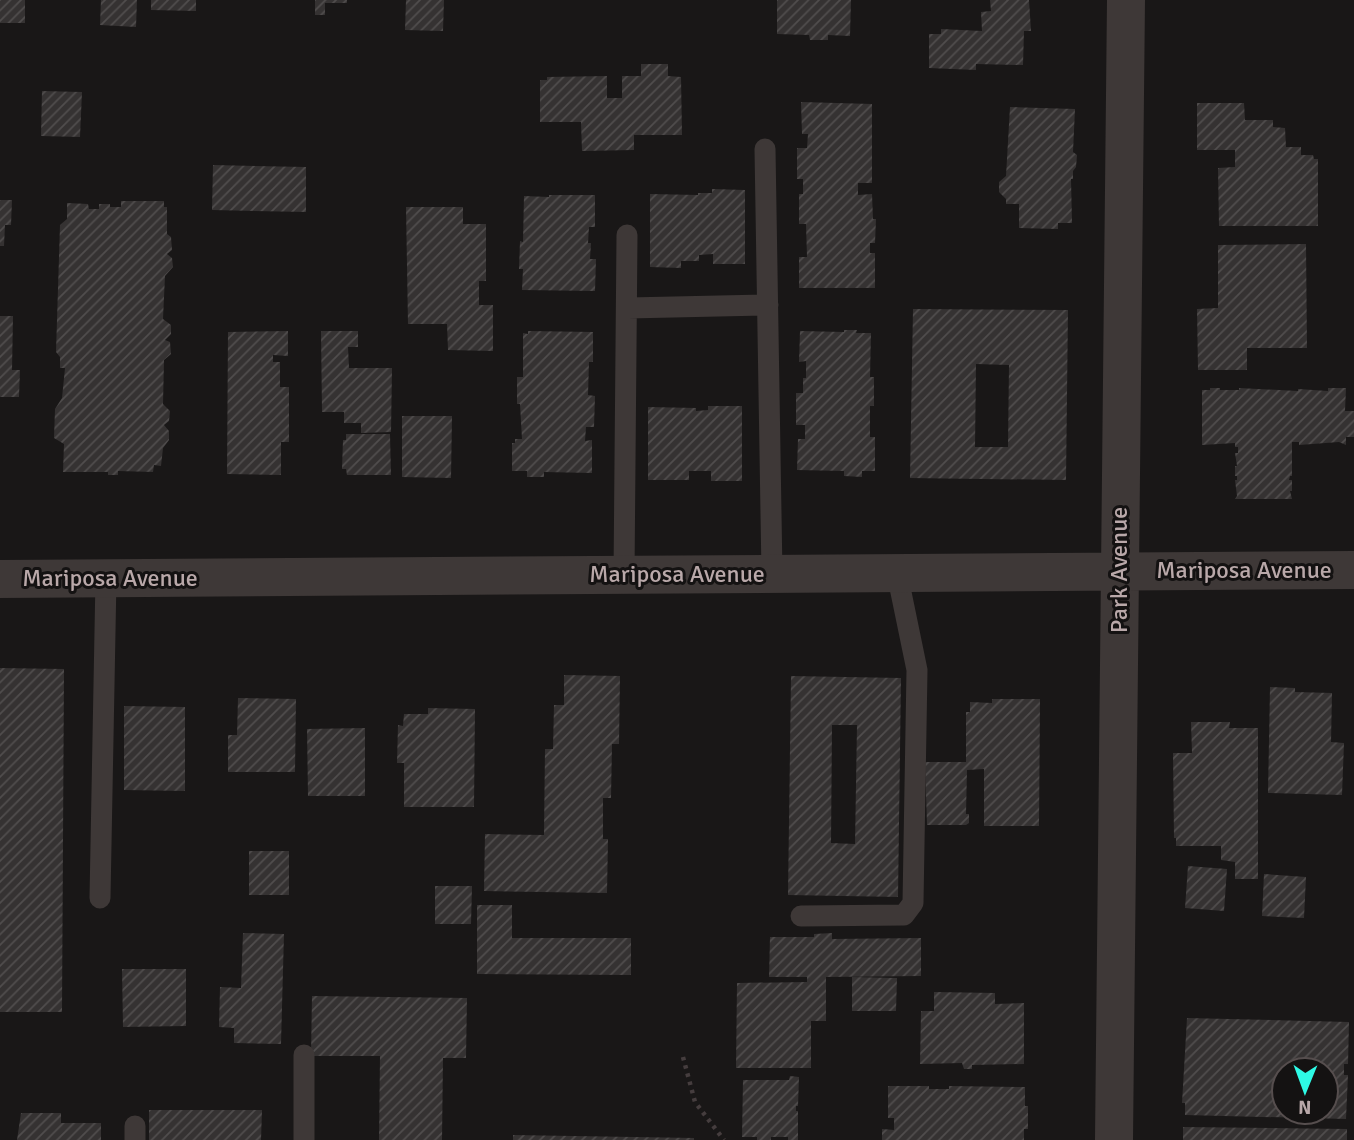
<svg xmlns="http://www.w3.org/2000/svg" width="1354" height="1140" font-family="Signika,sans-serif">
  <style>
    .building { fill: url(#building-hatch); fill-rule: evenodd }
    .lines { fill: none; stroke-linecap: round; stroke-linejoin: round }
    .path { stroke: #453d3e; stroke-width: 4.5; stroke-dasharray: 3.5 5; stroke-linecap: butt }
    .service { stroke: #3e3837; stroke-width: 21 }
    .minor { stroke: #3e3837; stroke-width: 38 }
    .labels { text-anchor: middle; stroke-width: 6; stroke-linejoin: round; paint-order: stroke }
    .street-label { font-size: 24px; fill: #b9a8a9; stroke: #141212 }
  </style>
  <defs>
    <pattern id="building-hatch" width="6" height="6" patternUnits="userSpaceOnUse" patternTransform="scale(1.75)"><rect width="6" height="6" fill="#353232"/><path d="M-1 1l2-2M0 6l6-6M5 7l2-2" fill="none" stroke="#504d4d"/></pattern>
  </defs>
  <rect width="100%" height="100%" fill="#191717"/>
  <path class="building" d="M0 0H25V23H0Z
    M101 0H137L136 27 100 25Z
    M151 0H196V11L151 10Z
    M315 0H347V3H325V15H315Z
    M406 0H444L443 31 405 30Z
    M777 0H851L850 36 828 35V40H810L809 35 777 34Z
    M990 0H1029L1031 31H1024L1023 65 976 64V70L929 68V34H941V29L982 31 981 12 991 11Z
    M641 64H668V76L681 77 682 135H634V150L582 151 581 122H540V80H547V77L607 76V98H622V76H641Z
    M42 91 82 92 80 137 41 136Z
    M801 102 872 104V183H858V195L872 194 873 219H876L875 243H870V253H875V288H799V257H807L806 224H799V194H803V179H797V148H807L808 134H802Z
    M1197 103H1244L1245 120H1273V127L1285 128 1286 147H1301V155H1313L1314 159H1318V226H1219L1218 168 1235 167V150H1197Z
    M1010 107 1075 109 1073 152 1077 155 1076 167 1073 171V179H1071L1072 223H1058V229L1019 228V204H1006V199L999 192V182L1006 176Z
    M213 165 306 167V212L212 210Z
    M712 189 745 190V264H713V254L699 255V261H681V268L650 267V194L698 195V193H712Z
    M549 195H595V227H589L588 243H591L590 259H596L595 291 522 290 523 269H519L520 241 523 242 524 196 549 197Z
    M0 200H12L11 225H5L4 246H0Z
    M121 201H164V207H167V234L171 237 172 250 167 254 172 258 173 267 165 276 163 319 171 325V334L165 340 170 342 171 354 164 360 163 404 170 411 169 421 164 425 169 431V440L163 448 161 466 154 465 153 472 118 471V475H108V472H63L64 444 54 438 55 409 62 398 65 368H60V357L56 352 60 225 67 219V203L88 204 89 209H99V204H110V207H121Z
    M406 207H463V224H486V281H479V305H493V351L448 350 447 324H408Z
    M1306 244 1307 348H1247V370H1198L1197 309 1218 308V245Z
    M913 309 1068 310 1066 480 910 478ZM976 364 1009 365 1008 447H975Z
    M0 316H13L12 370H20L19 397H0Z
    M844 330H857L856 333H871L870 377H874V406H870V437H875V471H862V477L844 476V471L797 470 798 439H805V425H796V393H803V378H806V361L799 362 800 331 844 332Z
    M288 331V356L273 355V362H280V387H289V442H281V475L227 474 228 332Z
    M321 331H358V347H348L349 368H392L391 432 361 433V423H344V412H322Z
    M528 331 593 332V362H589L588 395 595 396 594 427H586L585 441 592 440V473L544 472V477H527V471H512V443H515V439H522L520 404H517V377H523V333L528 334Z
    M1210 388H1220V390H1239V388L1298 391V389L1328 391V388H1346L1345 411H1354V437H1346V445L1339 442 1299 445V442H1292V476H1290L1289 480H1292V491H1290L1292 499H1235L1237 496 1235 480H1237V476H1235V466H1237L1235 453H1238V447H1235V443L1202 445V390H1210Z
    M708 406H742V481H711V471H689V480H648V407L696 408V411L708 410Z
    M402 416H452L451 478 402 477Z
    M346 434H390L391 475H347L346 469H342L343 440H346Z
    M0 668 64 669 62 1012H0Z
    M564 675 620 676 619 744H612L611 798H603V839H608L607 893 484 891 485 834 544 835 545 749H553L554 705H564Z
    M791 676 901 678 898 897 788 895ZM832 725H857L855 844 831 843Z
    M1270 687 1295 688V692L1332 693 1331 742 1344 743 1342 795 1268 793Z
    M238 698 296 699 295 772H228V735H237Z
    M992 699H1040L1039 826H984V769L967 770 966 814H969V823L966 825H927L925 762H966V712H970V702L992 703Z
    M124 706 185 707V791L124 790Z
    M428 708 475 709 474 807H404V763H397L398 725 403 726 404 714H428Z
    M1191 722H1230L1229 728H1258V879H1235V862L1221 860V846H1176V838H1174L1173 753H1192Z
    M365 728V796H308L307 729Z
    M249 851H289V895H249Z
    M1188 866 1227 869 1224 911 1185 908Z
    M1264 874 1306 877 1304 918 1262 916Z
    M435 886H472L471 924H435Z
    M477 905H512V938H631V975L477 974Z
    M243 933 284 934 281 1044 234 1043V1028L219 1027 220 987 241 988Z
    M832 933V939L921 938V976L826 977V1021H811V1068H736L737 983 807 982V977H769L770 937H814V934Z
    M122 969H186V1026L123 1027Z
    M852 977 897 978 896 1011H852Z
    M934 992 995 993V1004L1024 1003V1064L972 1065V1069H964L962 1063 920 1064 921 1011H934Z
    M312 996 467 998 466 1058H443L442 1140H379L380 1056H311Z
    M1187 1018 1349 1022 1348 1064H1344V1075H1348L1346 1119 1185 1115V1103H1182ZM1284 1070H1326V1112H1284Z
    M790 1076 799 1077 798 1106H796V1111H798V1140H788V1137H771V1140H757V1137H742L743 1080H789Z
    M888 1086H929V1089H949V1086L1025 1087V1106H1028V1129H1024V1140H882V1129L894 1130V1118H888Z
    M149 1110H262L261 1140H149Z
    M21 1113H61V1123H101V1140H17Z
    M1183 1127 1347 1129V1140H1183Z
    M513 1135 694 1138V1140H513Z"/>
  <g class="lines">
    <path class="path" d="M683 1057 695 1102 724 1140"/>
    <path class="service" d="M765 149 772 574
      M628 308 768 305
      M624 575 627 235
      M100 898 106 578
      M801 916 904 915 913 903 917 670 897 573
      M304 1055V1140
      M135 1140V1126"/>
    <path class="minor" d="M0 579 1354 570
      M1114 1140 1126 0"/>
  </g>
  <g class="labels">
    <g class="street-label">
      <text transform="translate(1119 570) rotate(-90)" y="8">Park Avenue</text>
      <text x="1244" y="578">Mariposa Avenue</text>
      <text x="677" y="582">Mariposa Avenue</text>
      <text x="110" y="586">Mariposa Avenue</text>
    </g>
  </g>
  <g transform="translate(1305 1091) rotate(181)"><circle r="33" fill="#141212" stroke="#564e4e" stroke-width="2"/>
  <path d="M0-5L12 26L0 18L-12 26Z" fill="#2efae6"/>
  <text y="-10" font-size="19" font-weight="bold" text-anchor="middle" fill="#b9a8a9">N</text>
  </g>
</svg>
